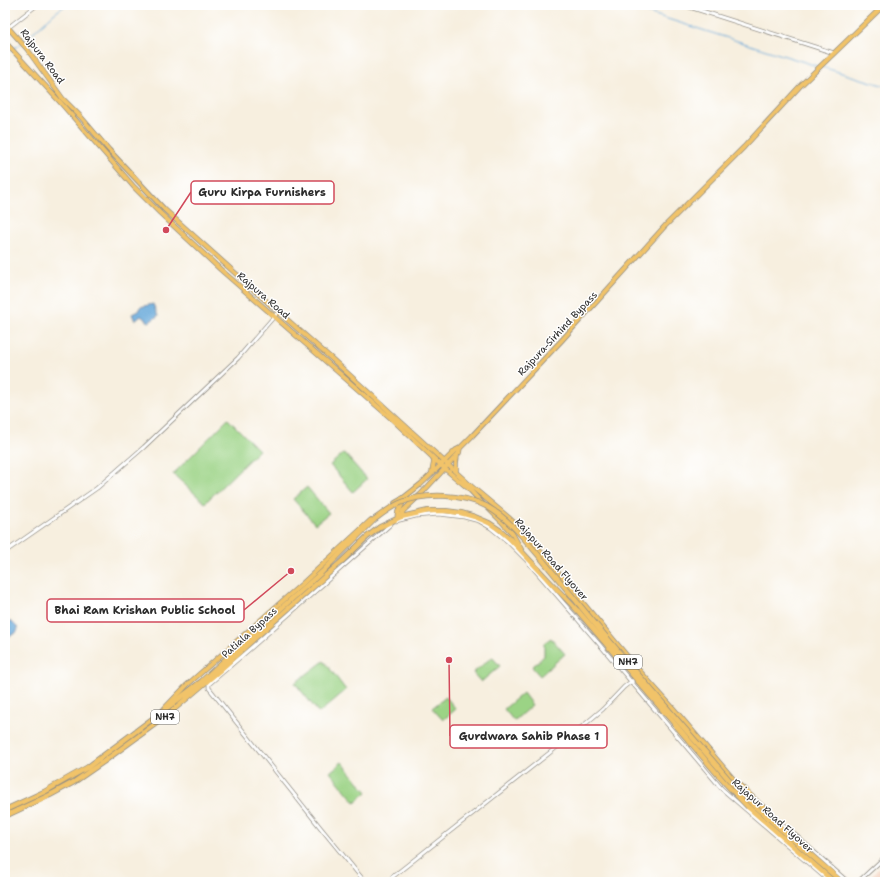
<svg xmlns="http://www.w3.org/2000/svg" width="890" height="887" font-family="'Shantell Sans',sans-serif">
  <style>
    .built { fill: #f4d3c0 }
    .green { fill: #9bd385; stroke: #637f58 }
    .water { fill: #65a7d9; stroke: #486982 }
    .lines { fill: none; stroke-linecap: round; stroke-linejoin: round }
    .stream { stroke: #65a7d9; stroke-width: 1 }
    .minor-casing { stroke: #918d85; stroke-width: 4.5 }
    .major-casing { stroke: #918d85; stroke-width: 5.5 }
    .highway-casing { stroke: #918d85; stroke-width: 6 }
    .minor { stroke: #fff; stroke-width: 3 }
    .major { stroke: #f1c369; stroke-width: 4 }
    .highway { stroke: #f1c369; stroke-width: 4.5 }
    .highway-bridge-casing { stroke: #918d85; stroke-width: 6; stroke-linecap: butt }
    .highway-bridge { stroke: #f1c369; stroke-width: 4.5 }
    .labels { text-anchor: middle; stroke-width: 3; stroke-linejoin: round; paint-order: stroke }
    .shield { fill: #fff; stroke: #6b6b6b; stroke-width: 1 }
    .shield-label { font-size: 9px; font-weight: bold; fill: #2b2b2b }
    .street-label { font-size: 10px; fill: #2b2b2b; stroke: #fff }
    .leader { fill: none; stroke: #d1495b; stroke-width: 1.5 }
    .callout-dot { fill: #d1495b; stroke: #fff; stroke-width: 1.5 }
    .callout { fill: #fff; stroke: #d1495b; stroke-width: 1.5 }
    .callout-label { font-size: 11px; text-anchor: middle; font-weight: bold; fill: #2b2b2b }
  </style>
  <rect width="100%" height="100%" fill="#fff"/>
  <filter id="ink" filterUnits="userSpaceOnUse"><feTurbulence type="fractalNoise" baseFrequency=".025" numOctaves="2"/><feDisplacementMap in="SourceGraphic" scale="8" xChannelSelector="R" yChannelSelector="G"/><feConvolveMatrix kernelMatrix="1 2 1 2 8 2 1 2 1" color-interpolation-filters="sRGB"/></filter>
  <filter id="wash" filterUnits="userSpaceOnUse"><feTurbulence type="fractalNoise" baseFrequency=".012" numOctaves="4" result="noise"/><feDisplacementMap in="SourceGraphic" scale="16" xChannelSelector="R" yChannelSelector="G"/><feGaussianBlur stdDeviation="0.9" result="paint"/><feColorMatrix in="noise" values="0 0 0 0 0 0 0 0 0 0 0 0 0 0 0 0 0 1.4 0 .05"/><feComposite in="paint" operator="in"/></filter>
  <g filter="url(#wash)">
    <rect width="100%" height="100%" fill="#f7efdf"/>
    <path class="built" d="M885 862V882H864Z"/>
    <path class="green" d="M228 419 259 450 205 503 173 474Z
      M344 453 367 479 353 492 330 465Z
      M307 487 329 513 315 524 293 499Z
      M551 638 565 654 540 676 532 667 544 656V643Z
      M492 657 500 666 481 682 473 673Z
      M324 661 346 690 319 713 295 683Z
      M523 693 532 705 514 721 504 709Z
      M446 697 456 709 443 720 432 708Z
      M342 762 367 792 355 802 330 772Z"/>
    <path class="water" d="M153 304 158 316 149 322 141 316 135 321 132 314 138 311 140 307Z
      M8 621H11L18 628 17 632 10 636 7 631Z"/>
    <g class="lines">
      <path class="stream" d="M623 5 817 66
        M22 42 56 12 66 5
        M13 49 20 44
        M5 56 10 51
        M822 67 885 86"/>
    </g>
  </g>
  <g filter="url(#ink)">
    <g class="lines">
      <g class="minor-casing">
        <path id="minor" d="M683 5 834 53
          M9 27 37 5
          M396 521 416 516 439 514 464 517 479 521 491 528 507 541 527 561 600 645 722 789 830 882
          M5 552 97 488 144 447 238 358 278 312
          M776 820 794 834 848 882
          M365 882 320 827 209 688V684L252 647 391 524
          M386 882 571 736 603 709 624 687 637 677
          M858 882 885 857"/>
      </g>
      <g class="major-casing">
        <path id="major" d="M5 24 27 49 63 99 81 117 109 150 164 209 283 316 332 359 471 486 508 517 525 533 637 668 673 708 735 781 775 818 776 820 777 826
          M5 42 60 102 134 187 160 213 221 270 393 420 444 468 469 489 483 504
          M456 471V463L457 456
          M432 472 434 462 433 458
          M395 503 402 499 421 484 445 461 456 450 460 448 472 436 562 340 665 226 744 147 801 85 884 5
          M488 508 501 521 512 533 521 549
          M401 517 403 511 421 494 459 453 460 448
          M164 709 187 685 303 583 371 520"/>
      </g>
      <g class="highway-casing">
        <path id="highway" d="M398 518C396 512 401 507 403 502L402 499
          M752 804 842 882
          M748 807 834 882
          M5 810 44 792 88 767 159 714 202 681 268 620 322 572 375 519
          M5 816 50 795 74 782 103 762 166 716 219 671 246 646 339 564 367 537 380 527 401 517 428 511H446L461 513 475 517 489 523 501 531 510 539 549 581 578 611"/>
      </g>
      <use href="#minor" class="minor"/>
      <use href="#major" class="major"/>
      <use href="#highway" class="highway"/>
      <g class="highway-bridge-casing">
        <path id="highway-bridge" d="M375 519C383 513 391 507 400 503 425 492 462 494 486 506 510 519 527 542 545 563 559 580 573 597 587 614 634 671 683 726 731 782L752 804
          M578 611 726 784 748 807"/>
      </g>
      <use href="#highway-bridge" class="highway-bridge"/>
    </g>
  </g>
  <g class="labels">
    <g class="shield">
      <rect x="614" y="655" width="28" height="14" rx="3"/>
      <rect x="151" y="710" width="28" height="14" rx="3"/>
    </g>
    <g class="shield-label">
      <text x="628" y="665">NH7</text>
      <text x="165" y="720">NH7</text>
    </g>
    <g class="street-label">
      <text transform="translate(43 56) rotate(53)" y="4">Rajpura Road</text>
      <text transform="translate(264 295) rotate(41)" y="4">Rajpura Road</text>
      <text transform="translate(557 333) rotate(-47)" y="4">Rajpura-Sirhind Bypass</text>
      <text transform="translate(552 559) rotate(49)" y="4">Rajapur Road Flyover</text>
      <text transform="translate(249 632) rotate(-42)" y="4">Patiala Bypass</text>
      <text transform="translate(773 815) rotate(42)" y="4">Rajapur Road Flyover</text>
    </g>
  </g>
  <path class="leader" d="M166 230L191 192M291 571L244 610M449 660L450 736"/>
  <g class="callout-dot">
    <circle cx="166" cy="230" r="4"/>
    <circle cx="291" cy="571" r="4"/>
    <circle cx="449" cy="660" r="4"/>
  </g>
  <g class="callout">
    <rect x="191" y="181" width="143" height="23" rx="4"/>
    <rect x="47" y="599" width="197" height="23" rx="4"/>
    <rect x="450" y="725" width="157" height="23" rx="4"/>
  </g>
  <g class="callout-label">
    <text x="262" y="196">Guru Kirpa Furnishers</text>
    <text x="145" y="614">Bhai Ram Krishan Public School</text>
    <text x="529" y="740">Gurdwara Sahib Phase 1</text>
  </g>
  <rect width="890" height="887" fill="none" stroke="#fff" stroke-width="20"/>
</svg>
